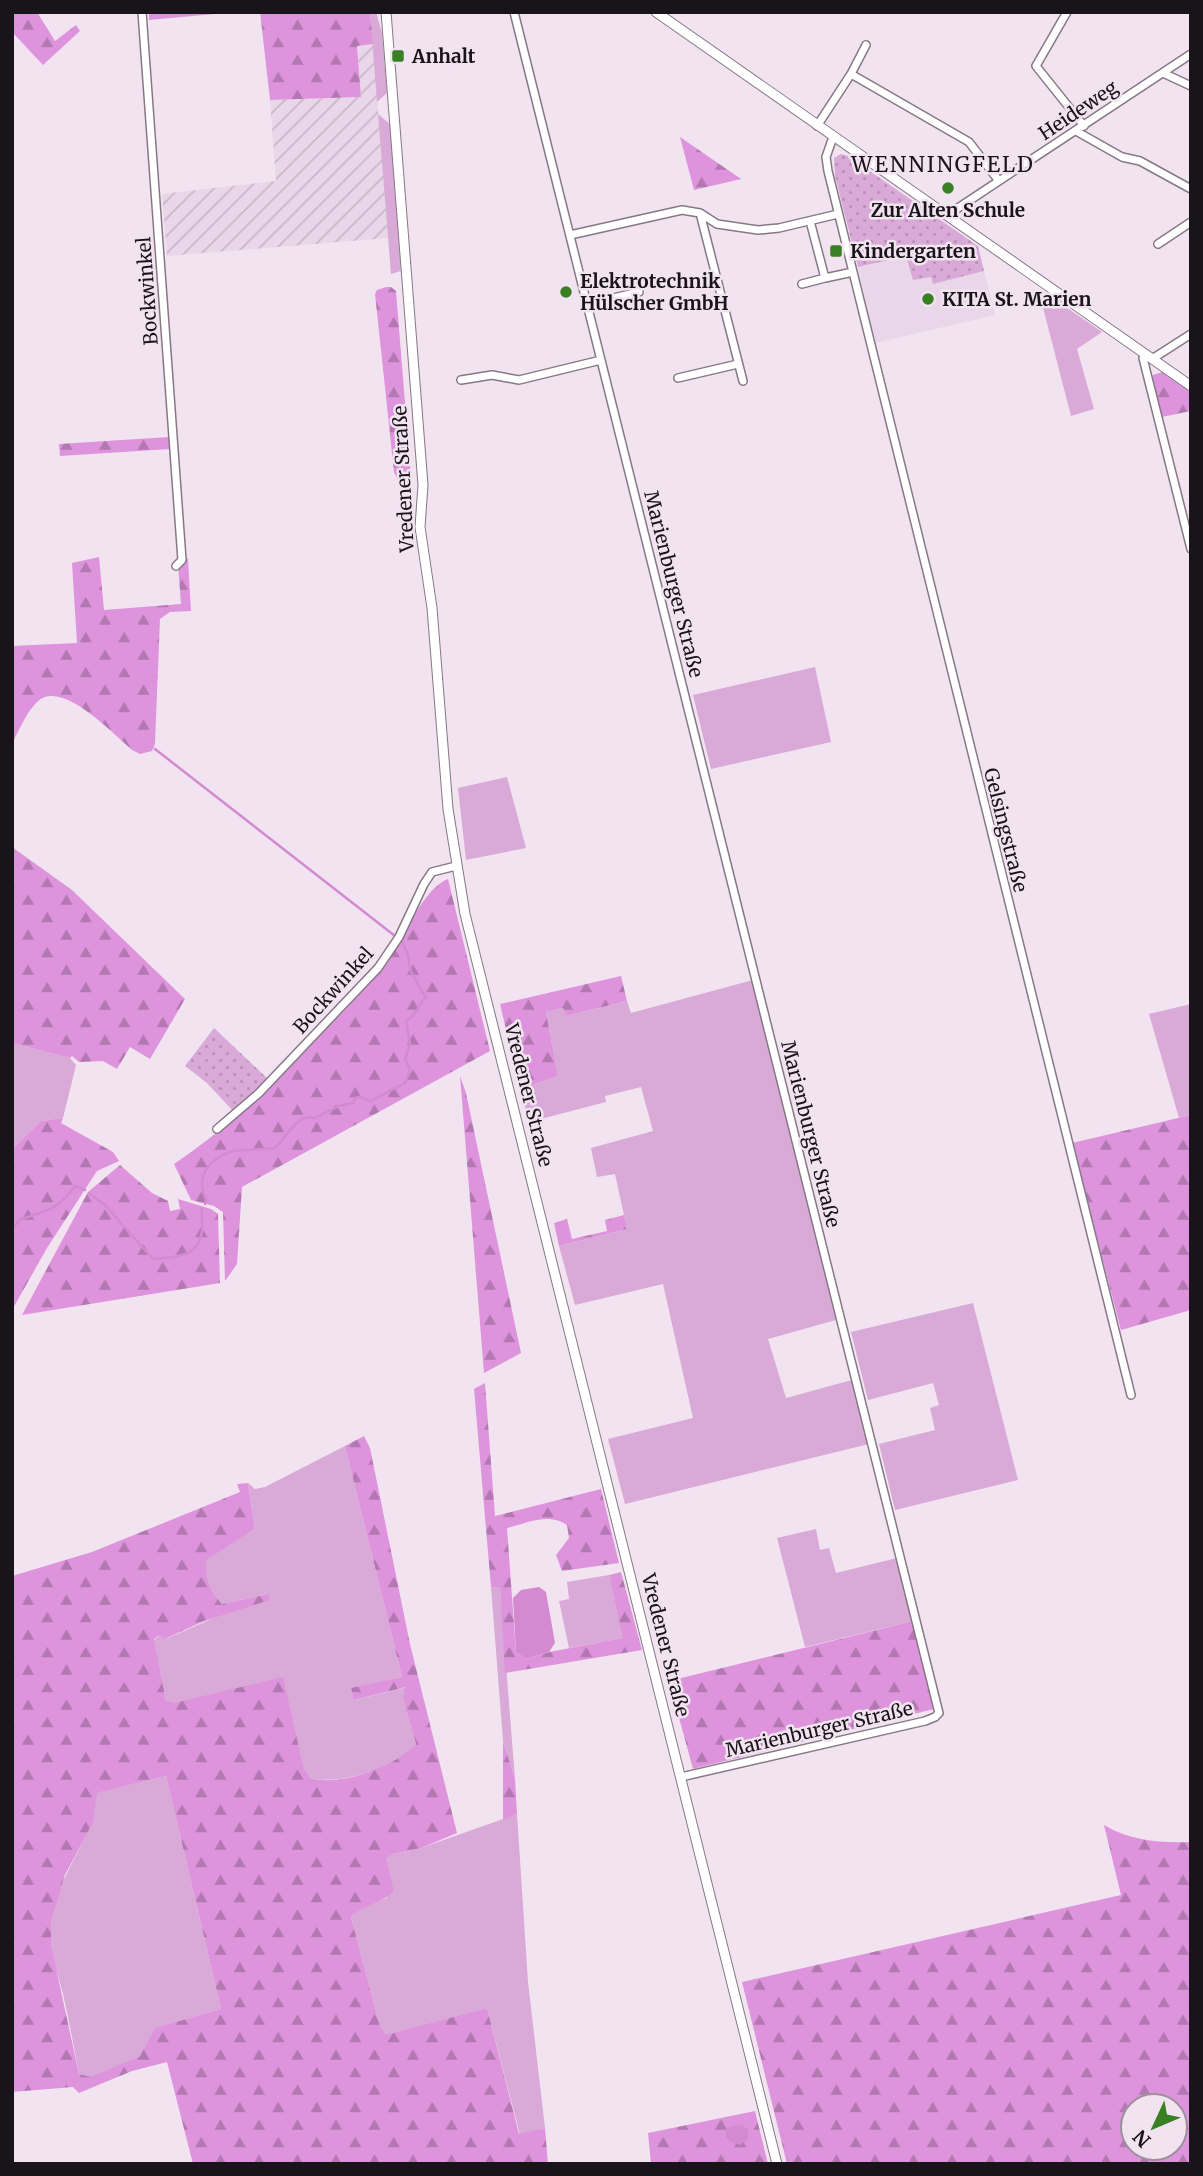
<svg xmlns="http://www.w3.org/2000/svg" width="1203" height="2176" font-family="Merriweather,serif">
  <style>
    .built { fill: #ead6e9 }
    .industrial { fill: url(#industrial-furrows) }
    .grass { fill: #d9a9d7 }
    .forest { fill: url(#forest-firs); fill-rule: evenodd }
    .park { fill: url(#park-dots) }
    .water { fill: #d38ad1 }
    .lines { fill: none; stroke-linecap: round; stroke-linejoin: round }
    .stream { stroke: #d38ad1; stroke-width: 2.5 }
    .minor-casing { stroke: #867885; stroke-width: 10 }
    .tertiary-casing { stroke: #867885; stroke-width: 11 }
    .minor { stroke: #fff; stroke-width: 7 }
    .tertiary { stroke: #fff; stroke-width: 9 }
    .poi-dot { fill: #397f23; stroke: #f2e3f1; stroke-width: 2.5 }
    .labels { text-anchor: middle; stroke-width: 5; stroke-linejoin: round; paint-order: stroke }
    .poi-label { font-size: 19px; font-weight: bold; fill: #191419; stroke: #f2e3f1; text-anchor: start }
    .street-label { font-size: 19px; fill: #191419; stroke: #f2e3f1 }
    .neighbourhood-label { font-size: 21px; letter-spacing: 2px; fill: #191419; stroke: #f2e3f1 }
  </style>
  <defs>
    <pattern id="industrial-furrows" width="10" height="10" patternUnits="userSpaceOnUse" patternTransform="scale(1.75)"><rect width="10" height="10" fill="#ead6e9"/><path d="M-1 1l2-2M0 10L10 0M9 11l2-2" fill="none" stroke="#c8b7c7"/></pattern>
    <pattern id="forest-firs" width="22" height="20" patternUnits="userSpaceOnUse" patternTransform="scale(1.75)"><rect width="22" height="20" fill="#de94dc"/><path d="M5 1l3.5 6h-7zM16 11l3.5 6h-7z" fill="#b378b2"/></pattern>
    <pattern id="park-dots" width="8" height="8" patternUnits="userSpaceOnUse" patternTransform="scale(1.75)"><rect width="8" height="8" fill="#d9a9d7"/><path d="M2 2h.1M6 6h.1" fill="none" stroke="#ba91b8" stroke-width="1.8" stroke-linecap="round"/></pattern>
  </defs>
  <rect width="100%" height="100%" fill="#f2e3f1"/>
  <path class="built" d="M907 255 931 277 933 284 984 271 995 315 875 343 858 267Z"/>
  <path class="industrial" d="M373 44 388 238 167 256 162 194 276 181 270 100 361 97 357 45Z"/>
  <path class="grass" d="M370 12H376L382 33 387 93 377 102Z
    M378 114 390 124 401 271 391 274Z
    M1047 294 1102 332 1077 349 1094 409 1071 416 1040 296Z
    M815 667 831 742 711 769 693 695Z
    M507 777 526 848 466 860 458 788Z
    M753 980 836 1320 768 1339 786 1398 852 1380 869 1444 625 1504 608 1439 693 1418 663 1284 575 1305 559 1246 627 1229 615 1174 597 1177 591 1148 653 1131 641 1087 605 1096 606 1102 529 1122 520 1089 558 1076 546 1012 563 1008 566 1016 627 1001 631 1013Z
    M1191 1004V1115L1179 1118 1149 1014Z
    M12 1043 70 1058 76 1065 63 1118 41 1121 12 1149Z
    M973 1303 1018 1480 895 1510 879 1444 935 1430 930 1408 939 1405 933 1383 868 1400 851 1332Z
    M345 1446 402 1677 351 1689 355 1700 407 1687 404 1698 416 1744C412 1748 409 1753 405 1756 386 1771 332 1785 310 1778L303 1766 166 1701 154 1640 159 1635 166 1639 267 1594 222 1604C208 1588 205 1581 205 1560L255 1529 248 1483 255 1489 265 1487Z
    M816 1529 820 1550 829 1548 836 1573 897 1558 913 1621 805 1647 777 1538Z
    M609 1575 624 1638 569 1648 559 1601 569 1599 567 1582Z
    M491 1587 500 1588 515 1779 503 1741Z
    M166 1776 221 2009 156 2028 140 2056 91 2078 79 2074C74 2047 69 2021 63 1994 57 1971 47 1944 51 1920 58 1874 94 1839 96 1793Z
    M517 1814 528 1982 545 2128 520 2135 487 2008 386 2036 380 2026 351 1917 360 1908 387 1898 386 1859 393 1854 421 1848Z"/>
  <path class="forest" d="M12 12H37L55 41 76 25 80 31 43 65 12 32Z
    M149 12H237L149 20Z
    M260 12H370L373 44 357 46 361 97 270 100Z
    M680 137 741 179 694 190Z
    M386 287H391L396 291 411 477 409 486 404 494 394 472 375 294 377 290Z
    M1162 372 1191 392V411L1162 417 1153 379V375Z
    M169 437 170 449 60 456 59 444Z
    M177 552 188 559 191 611 170 612 160 619 155 744 152 751 140 754 132 750C113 734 61 678 37 702 26 713 19 730 12 744V646L77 643 72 563 99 557 104 610 181 604Z
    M12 847 72 890 185 999 150 1059 130 1047 117 1069 103 1061 79 1062 72 1056 70 1058 12 1043Z
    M448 879 490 1051 242 1187 237 1264 225 1281 223 1212 214 1206 191 1200 174 1164C227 1129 269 1087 313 1042 341 1014 369 987 391 955 406 933 424 888 448 879Z
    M621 976 627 1001 566 1016 563 1008 546 1012 558 1076 520 1089 500 1004Z
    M460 1076 466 1093 521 1353 484 1373Z
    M1191 1115V1310L1121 1330 1072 1143Z
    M63 1118 61 1123 113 1152 119 1161 97 1171 47 1248 12 1310V1149L41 1121Z
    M120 1165 152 1193 168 1201 170 1211 180 1209 178 1199 211 1209 218 1214 220 1283 22 1315 88 1192Z
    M624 1215 627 1229 559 1246 554 1223 567 1219 572 1239 607 1231 605 1220Z
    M485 1383 495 1516 601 1489 619 1563 562 1571 556 1555 569 1538 567 1525C548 1512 527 1523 507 1528L516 1652 526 1659 549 1652 623 1638 609 1575 621 1572 642 1650 505 1673 500 1588 491 1587 474 1389Z
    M364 1436 370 1448 410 1644 457 1833 421 1848 393 1854 386 1859 394 1891C382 1904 363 1904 351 1917L380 2026 386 2035 487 2008 519 2134 545 2128 548 2164H193L167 2062 132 2071 79 2093 73 2087 12 2092V1576L92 1552 240 1492 237 1484 248 1483 255 1529 206 1560C205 1579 209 1590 222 1604L268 1594 270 1600 204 1621 165 1639 159 1635 154 1639 166 1701 174 1703 283 1677 303 1766 310 1778C340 1787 395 1767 416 1744L403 1697 406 1687 354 1700 351 1688 402 1677 345 1446ZM166 1776 221 2009 155 2028 140 2056 91 2077 79 2074 51 1945V1921L65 1875 93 1822 97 1793Z
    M913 1621 934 1709 693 1769 669 1681Z
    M503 1741 515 1779 517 1814 503 1820Z
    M1104 1825C1130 1841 1161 1843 1191 1842V2164H787L742 1982 1121 1895ZM1133 2106H1175V2148H1133Z
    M755 2111 768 2164H651L648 2133Z"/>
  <path class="park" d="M841 154 848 156 978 246 984 271 933 284 931 277 913 280 906 256 858 267 835 176 834 158Z
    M214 1028 268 1079 234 1112 207 1083 185 1066Z"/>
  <path class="water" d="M539 1587 546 1592 555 1643 549 1652 526 1659 516 1652 513 1598 521 1590Z
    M742 2125 748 2130V2139L740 2145 731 2142 726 2137V2131L729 2127Z"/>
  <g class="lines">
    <path class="stream" d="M155 749 395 936
      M89 1193 105 1205 153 1259C174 1257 199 1258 202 1231 203 1223 201 1217 202 1209
      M205 1204 206 1199C195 1177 209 1159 230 1152 235 1150 268 1149 275 1148 286 1138 296 1113 315 1118L339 1106 353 1103 355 1098 359 1097 371 1101 405 1083 410 1070 405 1059 410 1044 406 1021C420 1013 417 1003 426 998L411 972 407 952 401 940
      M12 1230 19 1220C46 1210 56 1212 75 1186L85 1190"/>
    <g class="minor-casing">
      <path id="minor" d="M142 12 182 560 176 566
        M514 12 939 1713 935 1717 925 1721 681 1777
        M1067 12 1036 66 1084 126
        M1163 73 1191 86
        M851 74 866 45
        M817 126 851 74 969 142 999 181
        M1076 131 1122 157 1140 161 1191 189
        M833 137 826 157 828 171 1131 1395
        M700 213 743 381
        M950 218 955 210 1191 54
        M810 221 825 278 853 272
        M570 235 682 210 700 213 717 224 758 230 779 228 838 214
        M1158 244 1191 222
        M802 284 825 278
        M587 304 639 292
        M1146 354 1143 358 1191 549
        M1152 359 1191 334
        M678 378 738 364
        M461 380 492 375 519 380 601 360
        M217 1129 259 1093 378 968 399 937 424 884 432 872 456 866"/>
    </g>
    <g class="tertiary-casing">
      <path id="tertiary" d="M386 12 423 485 420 527 432 608 448 809 465 914 777 2164
        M656 12 1191 386"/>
    </g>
    <use href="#minor" class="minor"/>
    <use href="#tertiary" class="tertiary"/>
  </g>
  <g class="poi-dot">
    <rect x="391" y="49" width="14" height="14" rx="3.5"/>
    <circle cx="948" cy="188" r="7"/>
    <rect x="829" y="244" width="14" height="14" rx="3.5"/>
    <circle cx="566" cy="292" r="7"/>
    <circle cx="928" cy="299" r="7"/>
  </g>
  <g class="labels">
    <g class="poi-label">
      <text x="412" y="63">Anhalt</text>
      <text x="948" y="217" text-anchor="middle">Zur Alten Schule</text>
      <text x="850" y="258">Kindergarten</text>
      <text x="580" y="288">Elektrotechnik<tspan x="580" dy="22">Hülscher GmbH</tspan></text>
      <text x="942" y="306">KITA St. Marien</text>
    </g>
    <g class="street-label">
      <text transform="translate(1078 110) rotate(-34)" y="7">Heideweg</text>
      <text transform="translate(147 291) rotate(-94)" y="7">Bockwinkel</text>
      <text transform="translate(403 479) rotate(-93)" y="7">Vredener Straße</text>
      <text transform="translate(674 584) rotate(76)" y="7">Marienburger Straße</text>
      <text transform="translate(1006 830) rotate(76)" y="7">Gelsingstraße</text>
      <text transform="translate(333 990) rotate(-48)" y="7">Bockwinkel</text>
      <text transform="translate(529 1095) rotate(76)" y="7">Vredener Straße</text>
      <text transform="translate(811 1134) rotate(76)" y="7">Marienburger Straße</text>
      <text transform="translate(666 1645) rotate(76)" y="7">Vredener Straße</text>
      <text transform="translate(819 1729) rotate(-13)" y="7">Marienburger Straße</text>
    </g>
    <g class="neighbourhood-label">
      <text x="943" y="172">WENNINGFELD</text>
    </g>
  </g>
  <rect width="1203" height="2176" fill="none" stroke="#191419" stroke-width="28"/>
  <g transform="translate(1154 2127) rotate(226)"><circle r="33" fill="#f2e3f1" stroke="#9b909b" stroke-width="2"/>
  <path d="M0-5L12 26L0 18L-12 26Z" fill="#397f23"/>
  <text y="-10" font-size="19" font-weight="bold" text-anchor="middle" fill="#191419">N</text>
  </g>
</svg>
